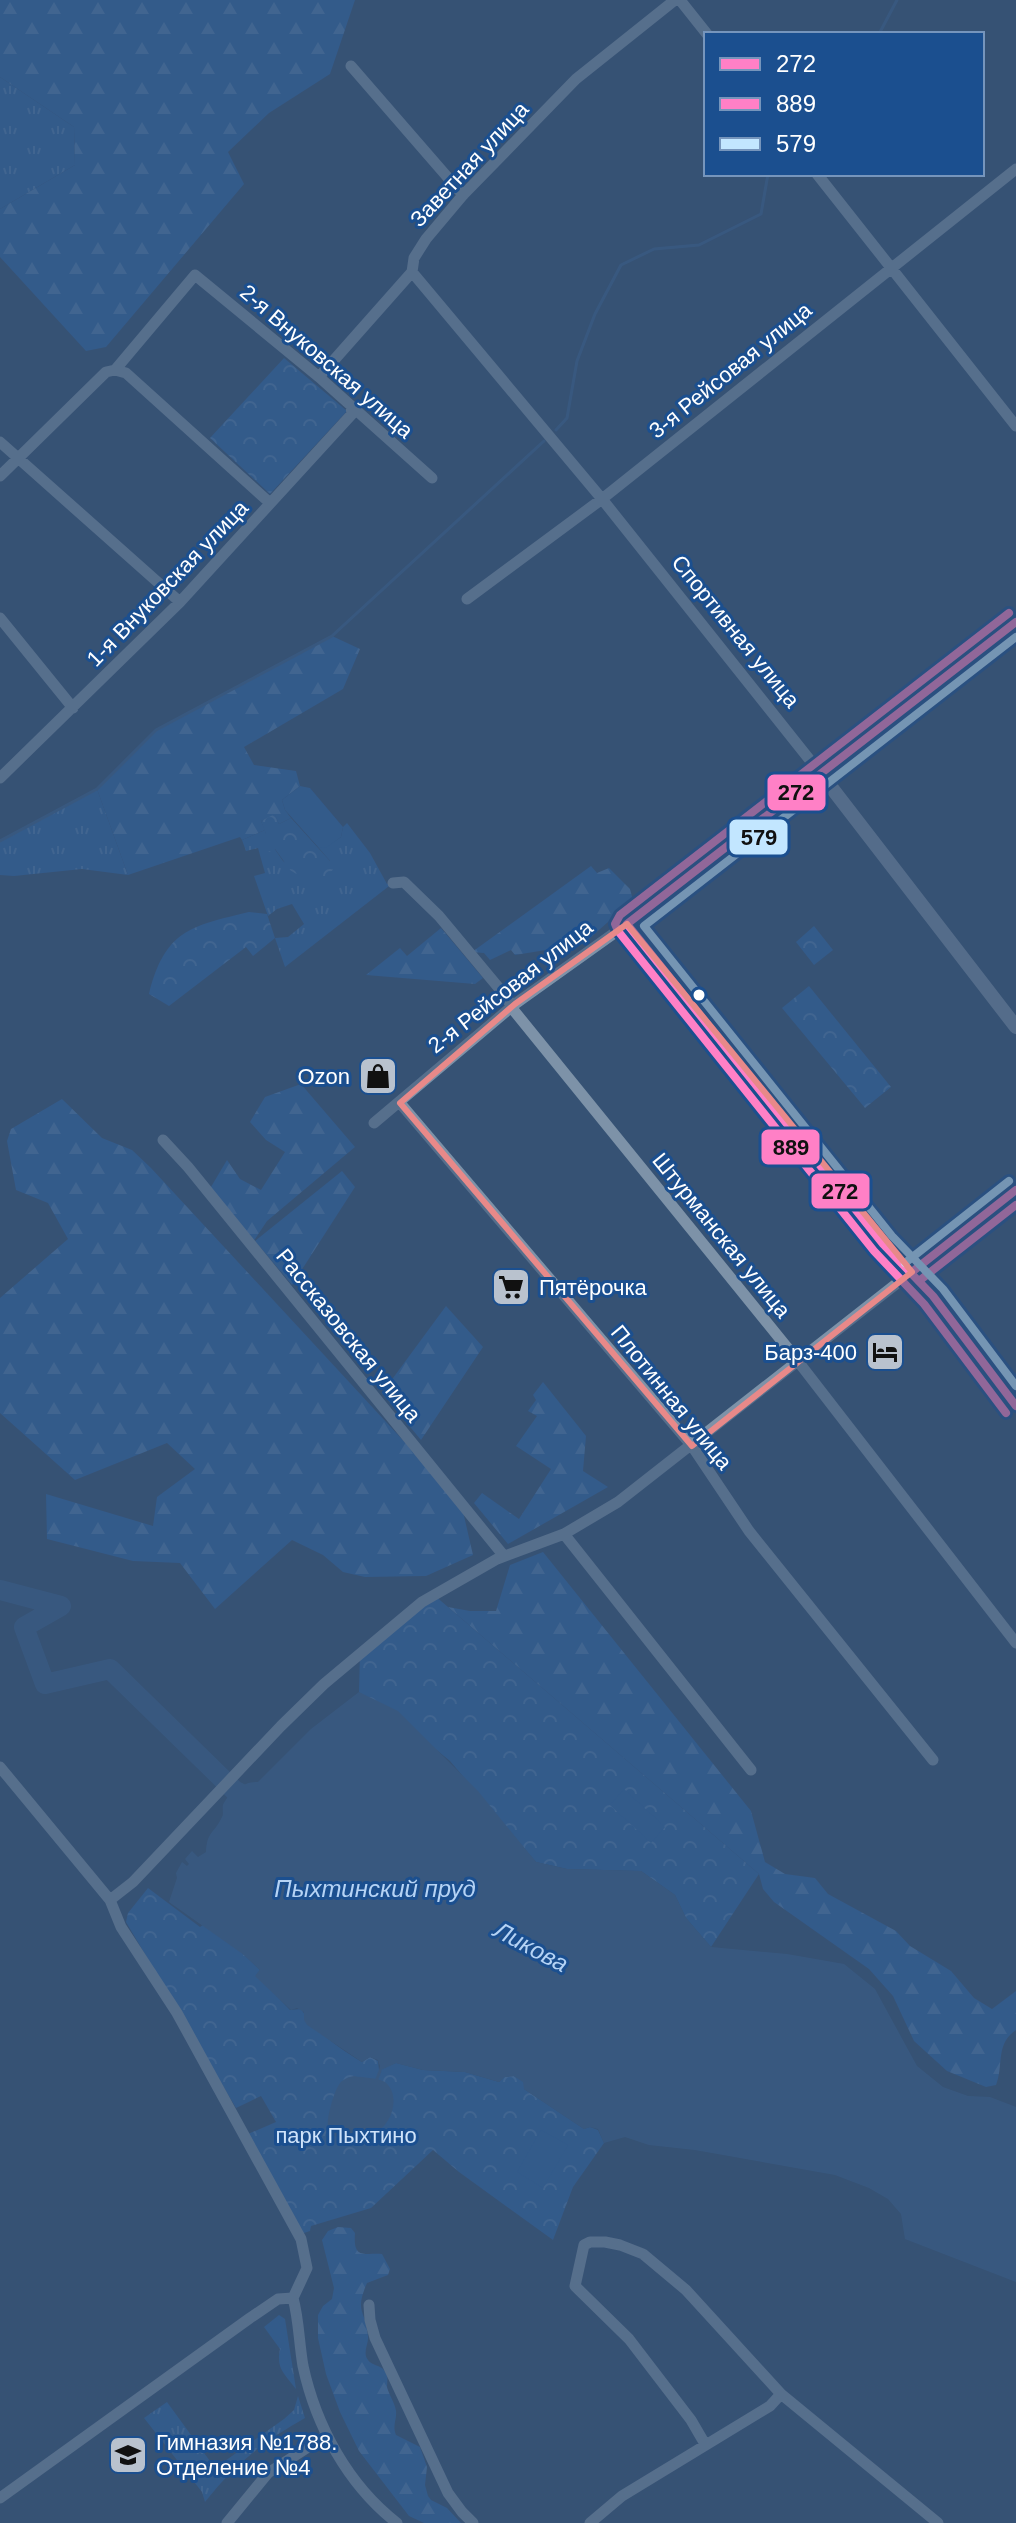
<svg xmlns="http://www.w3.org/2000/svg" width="1016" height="2523" font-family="Arial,sans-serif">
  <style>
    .grass { fill: url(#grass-tufts) }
    .forest { fill: url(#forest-firs) }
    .park { fill: url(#park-crowns) }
    .pitch { fill: #2f66a5 }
    .water { fill: #3b618d }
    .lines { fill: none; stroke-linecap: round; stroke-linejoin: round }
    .stream { stroke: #3b618d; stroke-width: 3 }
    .river { stroke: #3b618d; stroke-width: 20 }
    .street { stroke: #7d92a8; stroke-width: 11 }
    .secondary { stroke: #798da4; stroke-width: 14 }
    .bus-1-casing { stroke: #1b4f8f; stroke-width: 14 }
    .bus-2-casing { stroke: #1b4f8f; stroke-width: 14 }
    .bus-3-casing { stroke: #1b4f8f; stroke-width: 14 }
    .bus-1 { stroke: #ff80c6; stroke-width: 8 }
    .bus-2 { stroke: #ff80c6; stroke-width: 8 }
    .bus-3 { stroke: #c2e6ff; stroke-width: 8 }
    .marked { fill: none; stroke: #e88989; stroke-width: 6; stroke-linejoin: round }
    .bus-dot { fill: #fff; stroke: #1b4f8f; stroke-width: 3 }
    .labels { text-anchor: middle; stroke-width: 6; stroke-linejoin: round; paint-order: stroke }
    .street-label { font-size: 22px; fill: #fff; stroke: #1b4f8f }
    .poi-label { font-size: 22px; fill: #fff; stroke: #1b4f8f; text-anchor: end }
    .park-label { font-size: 22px; fill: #cfe3fa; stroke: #1b4f8f }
    .water-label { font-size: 24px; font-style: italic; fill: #b5d3f5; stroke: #1b4f8f }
    .line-badge { stroke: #1b4f8f; stroke-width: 3 }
    .pale-badge-label { font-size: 22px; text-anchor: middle; font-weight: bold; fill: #111 }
  </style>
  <defs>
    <pattern id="grass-tufts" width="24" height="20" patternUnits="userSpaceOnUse" patternTransform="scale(2)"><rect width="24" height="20" fill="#2f66a5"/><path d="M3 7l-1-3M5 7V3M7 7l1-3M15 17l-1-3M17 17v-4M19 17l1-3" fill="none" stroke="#4e7db2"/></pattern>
    <pattern id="forest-firs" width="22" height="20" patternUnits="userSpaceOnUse" patternTransform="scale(2)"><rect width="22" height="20" fill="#2f66a5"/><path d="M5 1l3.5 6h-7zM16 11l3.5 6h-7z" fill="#4e7db2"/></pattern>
    <pattern id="park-crowns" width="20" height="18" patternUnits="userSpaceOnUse" patternTransform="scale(2)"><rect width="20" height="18" fill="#2f66a5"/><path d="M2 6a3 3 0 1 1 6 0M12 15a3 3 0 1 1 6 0" fill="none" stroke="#4e7db2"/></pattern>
  </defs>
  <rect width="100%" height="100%" fill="#365274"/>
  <path class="grass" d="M0 77 74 127 75 165 0 209Z
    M97 789 128 875 82 869 14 876 0 875V842Z
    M347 823 370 853 387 884 393 883 285 967 275 938 288 937 304 924 292 904 277 909 268 916 254 876 265 873 258 848 246 851 242 840 265 830 270 851 274 848 283 861 317 884 339 863 331 862 318 847H326L341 837 343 827Z
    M279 2315 285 2319 296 2389C284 2373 276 2369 280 2349L264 2327Z
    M298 2396 305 2418C263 2442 236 2463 205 2502L202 2492 144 2418 167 2402 215 2468 284 2419 294 2410Z"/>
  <path class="forest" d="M0 0H355L330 74 269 113 228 152 244 184 106 347 86 351 0 257V209L75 165 74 127 0 77Z
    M332 636 360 649 343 689 244 747 254 765 296 771 300 786 282 800 285 810 291 818 279 824 275 815 261 821 265 830 242 840 240 837 128 875 97 789 156 730Z
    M591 866 597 873 609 868 630 889 633 900 583 944 515 955 511 950 490 960 484 953 472 952Z
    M441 928 483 978 475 984 366 975 400 948 407 956Z
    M301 1084 355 1147 267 1221 251 1245 208 1192 227 1160 240 1179 261 1190 285 1152 266 1140 250 1122 265 1097Z
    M62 1099 102 1138 132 1150 151 1168 461 1503 473 1555 426 1576 365 1577 343 1572 323 1555 292 1540 215 1609 180 1563 133 1561 47 1539 46 1494 153 1526 157 1497 195 1469 167 1443 75 1480 0 1413V1298L68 1239 48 1203 16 1190 7 1141 11 1129Z
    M342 1171 355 1187 292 1285 255 1241Z
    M446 1306 483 1347 421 1440 382 1393Z
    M543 1382 586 1436 583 1471 608 1487 508 1544 474 1503 482 1493 519 1519 551 1469 516 1446 537 1416 528 1411 536 1400 533 1395Z
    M543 1552 751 1811 765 1862 785 1874 815 1878 828 1894 896 1931 910 1946 951 1971 974 1998 992 2009 1016 1991V2030C995 2044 1004 2065 996 2085L986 2087 947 2071 914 2041 893 1996 869 1969 774 1902 763 1889 759 1874 448 1607 470 1611H496L510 1565Z
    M338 2227 351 2228 355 2233C353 2259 363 2253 382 2254L390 2269 388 2275 367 2283C354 2313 366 2310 368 2336 369 2344 362 2352 368 2360 373 2367 383 2364 387 2375 388 2379 387 2383 387 2387 389 2395 395 2403 396 2411 397 2420 392 2425 396 2435L420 2447 427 2467 425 2485 428 2496 431 2500 447 2508 461 2523H424L409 2516 359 2451 340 2412 326 2374 318 2338V2315L323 2306 332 2299 334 2288 322 2240 328 2231Z"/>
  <path class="park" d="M284 358 347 411 270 494 210 438Z
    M275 814 279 824 291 818 330 861 335 858 340 863 317 885 291 871 275 849 269 852 261 837 266 834 261 821Z
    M249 912 267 914 275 938 253 956 246 947 169 1006 149 994C165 930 191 926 249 912Z
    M814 926 833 950 814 965 796 942Z
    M809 986 891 1087 865 1108 782 1008Z
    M434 1595 759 1874 711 1947 686 1918 675 1895 641 1871 567 1869 536 1862 450 1761 421 1737 359 1692 360 1654Z
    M148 1888 200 1927 208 1921 260 1970 256 1975 290 2010 301 2009C315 2032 339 2048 362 2062L370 2057 378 2061 379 2070 396 2063 423 2070 465 2072 499 2082 504 2077 514 2076 524 2082V2089L584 2129 590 2127 598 2130 604 2143 573 2187 553 2240 459 2172 433 2150 371 2208 311 2226 310 2231 301 2234 248 2134 276 2122 261 2096 236 2108 126 1922 128 1913Z"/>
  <path class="pitch" d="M300 786 310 788 343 827 341 837 326 848 318 847 285 810 282 800Z
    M624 1789 665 1827 651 1843 610 1805Z
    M541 2130 568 2145 543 2188 517 2172Z"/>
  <path class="water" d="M359 1692 398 1711 478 1791 536 1862 567 1869 641 1871 675 1895 686 1918 711 1947 787 1954 844 1964 875 1989 917 2066 943 2087 968 2096 990 2097 1016 2107V2282L905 2239 901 2214 888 2199 869 2188 835 2175 695 2150 649 2145 625 2137 604 2143 598 2129 590 2127 584 2129 524 2089 523 2082 514 2076 505 2077 499 2082 465 2072 423 2070 396 2063 379 2071 380 2066 378 2060 370 2057 362 2062 307 2025 304 2020V2012L297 2008 291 2010 258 1979 255 1976 260 1970 244 1955 169 1902 177 1878 176 1873 182 1862 187 1866 189 1864 185 1859 192 1851 198 1857 206 1852C207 1831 214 1834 222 1817 224 1814 222 1809 223 1805 229 1792 244 1781 258 1782L311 1729Z
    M354 2076C363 2078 377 2077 385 2082 399 2093 394 2116 383 2127 372 2136 333 2148 328 2127 326 2119 335 2086 342 2081 346 2078 350 2077 354 2076Z"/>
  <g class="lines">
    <path class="stream" d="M879 34 897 0
      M556 430 567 418 577 361 595 314 621 265 654 249 699 245 761 214 768 174
      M0 841 97 789 156 730 332 636 544 441
      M377 2079 380 2071"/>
    <path class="river" d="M0 1590 61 1606 24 1627 45 1684 110 1669 234 1790 256 1802"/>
    <path class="street" d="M680 0 707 34
      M351 66 463 195
      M817 174 1016 426
      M115 370 126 373 270 503
      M319 377 412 272 414 258 426 239 463 195 576 79 675 0
      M0 442 180 602
      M0 476 106 372 115 370 195 275 319 377 432 478
      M467 599 602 499 1016 169
      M0 618 73 708
      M0 778 180 602 352 414 351 407
      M393 883 404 882 439 916 508 999 511 1007 790 1351 1016 1643
      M627 924 883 1244 933 1296 1016 1406
      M400 1103 692 1446 749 1531 933 1760
      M374 1123 515 1004 627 924 821 774 602 499 412 272
      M163 1140 188 1167 504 1556
      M564 1534 751 1770
      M0 1767 110 1900 121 1927 177 2013 301 2239 307 2268 293 2298
      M110 1900 133 1882 281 1726 324 1684 422 1602 497 1559 564 1534 618 1502 1016 1190
      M293 2298C299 2320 299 2343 303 2366 316 2426 348 2485 397 2523
      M369 2305 370 2320 375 2338 448 2493 462 2512 473 2523
      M705 2444 691 2420 629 2339 575 2286 584 2245 590 2242H605L620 2245 643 2254 686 2290 781 2394 938 2523
      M0 2498 250 2318 278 2299 293 2298
      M227 2523 268 2473 327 2435
      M590 2523 622 2496 770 2406 781 2394"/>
    <path class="secondary" d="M1016 622 821 774 1016 1027"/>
    <g class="bus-1-casing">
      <path id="bus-1" d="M1016 622 627 924 883 1244 933 1296 1016 1406
        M912 1272 1016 1190"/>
    </g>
    <g class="bus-2-casing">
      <path id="bus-2" d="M919 1281 1016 1205
        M1006 1413 924 1304 874 1251 618 931 615 924 620 915 1009 613"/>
    </g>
    <g class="bus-3-casing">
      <path id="bus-3" d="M1016 637 644 926 892 1236 943 1289 1016 1386
        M905 1263 1009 1181"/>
    </g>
    <use href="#bus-1" class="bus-1"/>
    <use href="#bus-2" class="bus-2"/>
    <use href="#bus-3" class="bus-3"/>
  </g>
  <path d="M0 0H1016V2523H0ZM627 924 912 1272 692 1446 400 1103 515 1004Z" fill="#365274" fill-opacity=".55" fill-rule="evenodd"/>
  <path class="marked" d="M627 924 912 1272 692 1446 400 1103 515 1004Z"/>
  <defs>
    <g id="shop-square" transform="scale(2)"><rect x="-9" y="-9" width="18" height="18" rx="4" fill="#b9c2ce" stroke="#1b4f8f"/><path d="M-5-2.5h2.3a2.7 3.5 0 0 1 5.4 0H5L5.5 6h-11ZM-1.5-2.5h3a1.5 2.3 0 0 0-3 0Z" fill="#111"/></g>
    <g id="supermarket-square" transform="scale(2)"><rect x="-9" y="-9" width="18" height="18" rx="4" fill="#b9c2ce" stroke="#1b4f8f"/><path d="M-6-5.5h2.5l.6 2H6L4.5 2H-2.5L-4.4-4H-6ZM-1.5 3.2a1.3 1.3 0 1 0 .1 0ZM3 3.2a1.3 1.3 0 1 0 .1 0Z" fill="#111"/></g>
    <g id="hotel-square" transform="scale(2)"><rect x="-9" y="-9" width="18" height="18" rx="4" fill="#b9c2ce" stroke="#1b4f8f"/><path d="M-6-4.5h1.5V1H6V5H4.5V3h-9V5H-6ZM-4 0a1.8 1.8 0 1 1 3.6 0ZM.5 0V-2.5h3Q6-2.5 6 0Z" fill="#111"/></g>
    <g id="school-square" transform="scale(2)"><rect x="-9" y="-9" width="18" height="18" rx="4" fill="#b9c2ce" stroke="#1b4f8f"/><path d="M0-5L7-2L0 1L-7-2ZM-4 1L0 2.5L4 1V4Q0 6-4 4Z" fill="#111"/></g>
  </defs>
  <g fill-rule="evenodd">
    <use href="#shop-square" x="378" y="1076"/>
    <use href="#supermarket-square" x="511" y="1287"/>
    <use href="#hotel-square" x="885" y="1352"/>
    <use href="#school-square" x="128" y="2455"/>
  </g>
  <circle class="bus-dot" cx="699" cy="995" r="7"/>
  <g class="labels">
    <g class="street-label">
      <text transform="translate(469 164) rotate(-47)" y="8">Заветная улица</text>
      <text transform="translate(327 361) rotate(41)" y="8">2-я Внуковская улица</text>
      <text transform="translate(730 370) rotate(-39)" y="8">3-я Рейсовая улица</text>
      <text transform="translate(167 583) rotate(-46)" y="8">1-я Внуковская улица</text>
      <text transform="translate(736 631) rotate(51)" y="8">Спортивная улица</text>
      <text transform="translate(510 986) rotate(-38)" y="8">2-я Рейсовая улица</text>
      <text transform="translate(722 1235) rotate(51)" y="8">Штурманская улица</text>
      <text transform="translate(349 1335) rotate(51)" y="8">Рассказовская улица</text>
      <text transform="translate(672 1397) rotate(51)" y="8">Плотинная улица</text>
    </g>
    <g class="poi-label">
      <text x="350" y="1084">Ozon</text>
      <text x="539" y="1295" text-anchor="start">Пятёрочка</text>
      <text x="857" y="1360">Барз-400</text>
      <text x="156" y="2450" text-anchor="start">Гимназия №1788.<tspan x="156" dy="25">Отделение №4</tspan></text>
    </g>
    <g class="park-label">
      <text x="346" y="2143">парк Пыхтино</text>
    </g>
    <g class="water-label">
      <text x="375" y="1897">Пыхтинский пруд</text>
      <text transform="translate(531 1947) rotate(28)" y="8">Ликова</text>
    </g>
  </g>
  <g class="line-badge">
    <rect x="766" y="773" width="61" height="39" rx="8" fill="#ff80c6"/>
    <rect x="728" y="818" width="61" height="38" rx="8" fill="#c2e6ff"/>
    <rect x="760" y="1128" width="61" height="38" rx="8" fill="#ff80c6"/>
    <rect x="810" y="1172" width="61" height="38" rx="8" fill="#ff80c6"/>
  </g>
  <g class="pale-badge-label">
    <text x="796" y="800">272</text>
    <text x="759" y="845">579</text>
    <text x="791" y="1155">889</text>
    <text x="840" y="1199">272</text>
  </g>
  <rect x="704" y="32" width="280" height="144" fill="#1b4f8f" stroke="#7695bc" stroke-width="2"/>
  <rect x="720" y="58" width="40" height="12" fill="#ff80c6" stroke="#7695bc" stroke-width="2"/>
  <text x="776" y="72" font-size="24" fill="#ffffff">272</text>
  <rect x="720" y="98" width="40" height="12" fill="#ff80c6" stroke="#7695bc" stroke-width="2"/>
  <text x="776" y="112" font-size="24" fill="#ffffff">889</text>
  <rect x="720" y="138" width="40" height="12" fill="#c2e6ff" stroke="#7695bc" stroke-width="2"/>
  <text x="776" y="152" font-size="24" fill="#ffffff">579</text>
</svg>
